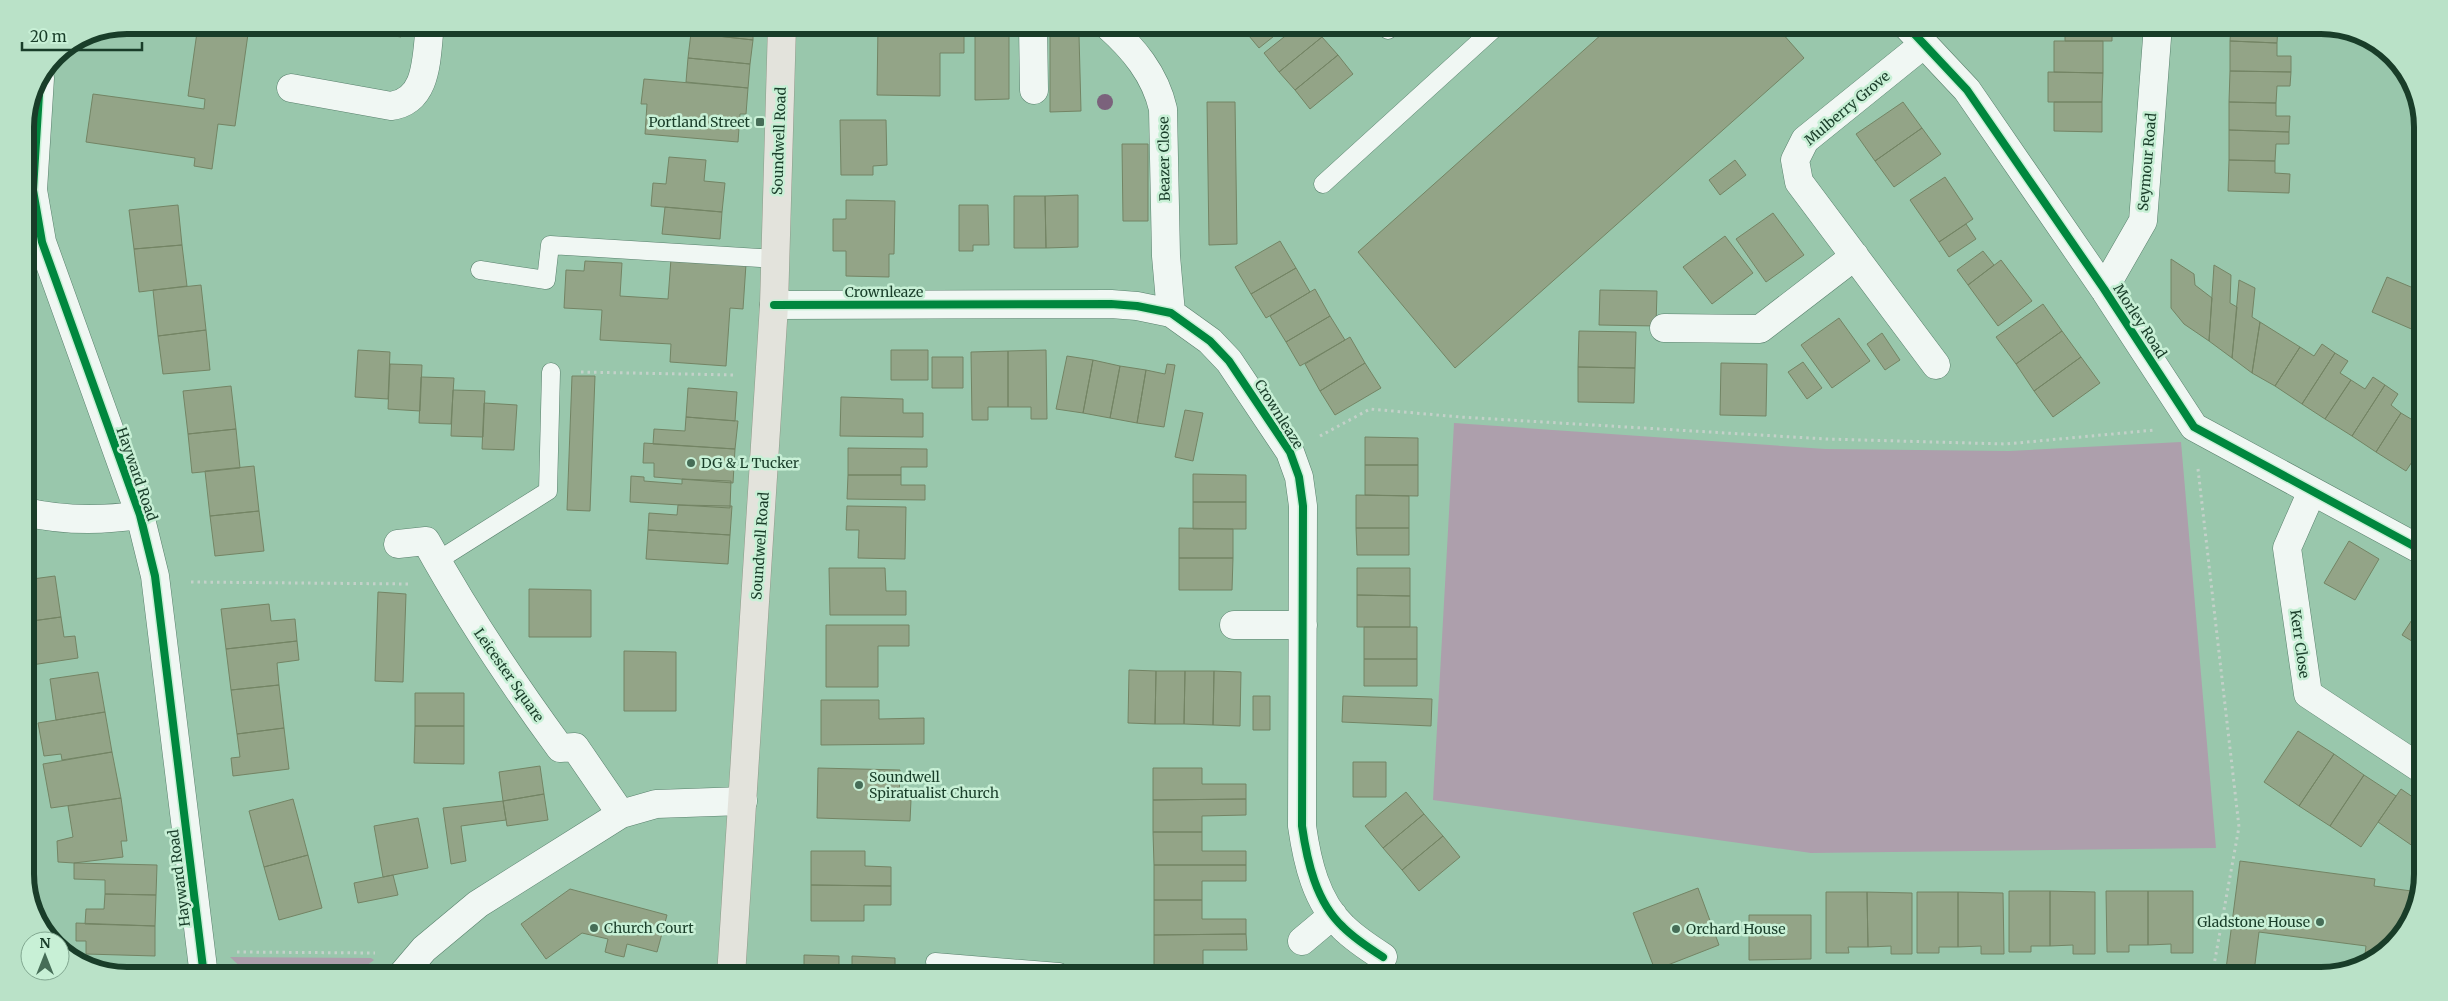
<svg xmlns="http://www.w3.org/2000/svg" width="2448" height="1001" font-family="Merriweather,serif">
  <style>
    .green { fill: #ad9fac }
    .building { fill: #93a487; stroke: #738464 }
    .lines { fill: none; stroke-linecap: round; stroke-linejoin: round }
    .service-casing { stroke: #58806c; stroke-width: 19 }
    .minor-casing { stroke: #58806c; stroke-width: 29 }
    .primary-casing { stroke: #909a8a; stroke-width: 29 }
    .path { stroke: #c3d1c9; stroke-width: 3; stroke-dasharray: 2.5 4; stroke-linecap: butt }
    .service { stroke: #f0f7f3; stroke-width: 18 }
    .minor { stroke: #f0f7f3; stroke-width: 28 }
    .primary { stroke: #e3e3dc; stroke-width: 28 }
    .cycleway-casing { stroke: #c8f0d6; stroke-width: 11 }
    .cycleway { stroke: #00873e; stroke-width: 8 }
    .tree { fill: #7b627c }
    .poi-dot { fill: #466d57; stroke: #c8f0d6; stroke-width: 2 }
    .labels { text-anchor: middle; stroke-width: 5; stroke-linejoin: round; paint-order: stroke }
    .street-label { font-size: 14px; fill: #193d29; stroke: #c8f0d6 }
    .poi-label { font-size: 14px; fill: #193d29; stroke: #c8f0d6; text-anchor: start }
    .rim { fill: none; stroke: #193d29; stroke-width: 6 }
  </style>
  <rect width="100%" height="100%" fill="#99c7ac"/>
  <path class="green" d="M1454 423 1825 449 2009 451 2181 442 2216 848 1811 853 1433 800Z
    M230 957 371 958 374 960 353 976H250Z"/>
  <path class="building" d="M198 25 249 27 235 126 218 124 212 169 194 166 195 158 86 142 93 94 204 109 205 99 188 96Z
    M325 25H403L401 37Z
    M692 25H753V40L691 33Z
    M878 25H940V28H964V53H940V96L877 95Z
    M975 25H1009V99L975 100Z
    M1250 25H1288L1259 48 1244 30Z
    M1299 25H1313L1322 37 1279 72 1264 53Z
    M1612 25H1775L1804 58 1455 368 1358 252Z
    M2065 25H2112V41H2065Z
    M2231 25H2293H2278L2277 43 2230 41Z
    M691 33 753 40 750 64 688 58Z
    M1079 35 1081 111 1050 112V36Z
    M1322 37 1338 55 1295 90 1279 72Z
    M2054 41H2103V73L2054 72Z
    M2230 41 2277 43V56H2291V72L2230 71Z
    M1338 55 1353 74 1310 109 1295 90Z
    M688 58 750 64 748 88 686 82Z
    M2230 71 2291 72 2290 86H2277L2276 103 2229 102Z
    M2048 72 2103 73 2102 102H2048Z
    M644 79 748 88 746 114H740L738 142 645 134 647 104H641Z
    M1207 102H1235L1237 244 1209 245Z
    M1903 102 1922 128 1875 161 1856 134Z
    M2054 102H2102V132L2054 131Z
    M2229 102 2276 103V116H2290L2289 132 2229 130Z
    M840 120H886L887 165 873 166V175H841Z
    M1922 128 1941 154 1894 187 1875 161Z
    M2229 130 2289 132V144H2276L2275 161 2229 160Z
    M1122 144H1148V221H1123Z
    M669 157 706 160 704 181 725 183 722 212 651 206 653 183 666 184Z
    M1735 160 1746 175 1720 195 1709 180Z
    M2229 160 2275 161V173L2290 174 2289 193 2228 191Z
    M1945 177 1973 219 1939 242 1910 200Z
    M1078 195V247L1046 248 1045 196Z
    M1014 196H1045L1046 248H1014Z
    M846 200 895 201 894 254H889V277L846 276V251H833V219H846Z
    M178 205 182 245 134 249 129 210Z
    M959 205H988L989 245H973V251H959Z
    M665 207 722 212 720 239 662 234Z
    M1773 213 1804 255 1766 282 1736 239Z
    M1966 224 1976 239 1949 257 1939 242Z
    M1725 236 1753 273 1712 304 1683 267Z
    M1280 241 1296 268 1251 294 1235 267Z
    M182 245 187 286 139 292 134 249Z
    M1983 251 1994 265 1968 285 1957 270Z
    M671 259 746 264 743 309 730 308 726 366 670 362 671 344 600 340 602 310 564 308 566 270 584 271 585 261 622 263 620 296 668 299Z
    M2171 259 2194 274 2195 285 2212 298 2209 341 2184 324 2171 308Z
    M2001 260 2032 301 1998 326 1968 285Z
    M2422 260 2423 261V280L2414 277Z
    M2214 265 2231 275 2230 303 2237 307 2232 358 2209 341Z
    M1296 268 1310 292 1266 318 1251 294Z
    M2387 277 2423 292V334L2372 312Z
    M2239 280 2255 288 2252 317 2260 322 2252 373 2232 358Z
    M201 285 206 330 158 336 153 290Z
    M1315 289 1330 316 1286 342 1270 316Z
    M1600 290 1657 291 1656 326 1599 325Z
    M2043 304 2062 331 2016 364 1996 337Z
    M1330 316 1345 340 1300 366 1286 342Z
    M1839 318 1870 361 1832 388 1801 345Z
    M2260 322 2300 347 2275 386 2252 373Z
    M206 330 210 370 163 374 158 336Z
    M1579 331 1636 332 1635 368 1578 367Z
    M2062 331 2081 357 2034 391 2016 364Z
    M1882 333 1900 360 1885 370 1867 344Z
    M1350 337 1365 363 1320 391 1305 364Z
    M2322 344 2335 353 2302 404 2275 386 2300 347 2314 356Z
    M358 350 390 352 388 399 355 397Z
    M891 350H928V380H891Z
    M1046 350 1047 419H1031V407H1008V351Z
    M1008 351V407H988V420H972L971 352Z
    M2335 353 2348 361 2340 373 2351 380 2325 419 2302 404Z
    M1067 356 1093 360 1083 413 1056 409Z
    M932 357H963V388H932Z
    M2081 357 2100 383 2053 417 2034 391Z
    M1093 360 1120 366 1110 418 1083 413Z
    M1803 362 1822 388 1807 399 1788 372Z
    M1365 363 1381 388 1335 415 1320 391Z
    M1721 363 1767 364 1766 416 1720 415Z
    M390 364 422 365 420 411 388 409Z
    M1167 364 1175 365 1164 427 1137 423 1146 370 1165 374Z
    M1120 366 1146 370 1137 423 1110 418Z
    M1578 367 1635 368 1634 403 1578 402Z
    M572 376H595L590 511 567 510Z
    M421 377 454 378 451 424 419 423Z
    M2373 377 2385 385 2352 436 2325 419 2351 380 2365 389Z
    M2385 385 2398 394 2391 405 2401 413 2376 452 2352 436Z
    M231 386 236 429 188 434 183 391Z
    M688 388 737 392 735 421 686 417Z
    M453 390 485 391 483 437 451 436Z
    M841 397 903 399V413H923V437L840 436Z
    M484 403 517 405 514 450 482 449Z
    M1185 410 1203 413 1193 461 1175 457Z
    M2423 412V445L2406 471 2376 452 2401 413 2416 422Z
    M686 417 738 421 735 449 653 444 654 429 685 431Z
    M236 429 240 468 192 473 188 434Z
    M1365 437 1418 438V465H1365Z
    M644 443 735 449 733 483 654 477V463H643Z
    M848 448 927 449V467H901V475H848Z
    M1365 465H1418V496L1365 495Z
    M254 466 259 511 210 516 205 471Z
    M1193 474 1246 475V502H1193Z
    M848 475H901V485H925V500L847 499Z
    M631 476 644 477V481L682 484V479L731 481 730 508 630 502Z
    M1356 495 1409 496V528H1356Z
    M1193 502H1246V529H1193Z
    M678 505 732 506 730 535 648 530 649 513 677 515Z
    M847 506 906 507 905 559 858 558 859 530H846Z
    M259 511 264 551 215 556 210 516Z
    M1179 528 1233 529V558H1179Z
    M1356 528H1409V555H1357Z
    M648 530 730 535 728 564 646 559Z
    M2349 541 2379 559 2355 600 2324 583Z
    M1179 558H1233L1232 590H1179Z
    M829 568H885L886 591H906V615H830Z
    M1357 568H1410V596L1357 595Z
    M55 576 61 617 25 622V580Z
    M529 589 591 590V637H529Z
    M378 592 406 594 403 682 375 681Z
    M1357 595 1410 596V627H1357Z
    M2423 603V648L2402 635Z
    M269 604 271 621 295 619 297 641 226 649 221 609Z
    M61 617 64 637 75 636 78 658 25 666V622Z
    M826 625H909V646H878V687H826Z
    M1364 627H1417V659H1364Z
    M297 641 299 660 277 663 279 685 231 690 226 649Z
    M624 651 676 652V711H624Z
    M1364 659H1417V686H1364Z
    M1129 670 1156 671 1155 724 1128 723Z
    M1156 671H1185L1184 724H1155Z
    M1185 671H1214L1213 725 1184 724Z
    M1214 671 1241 672 1240 726 1213 725Z
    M98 672 105 712 56 720 50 679Z
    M279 685 284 728 237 734 231 690Z
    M415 693H464V726H415Z
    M1253 696H1270V730H1253Z
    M1343 696 1432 699 1431 726 1342 722Z
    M821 700H879V719L924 718V744L821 745Z
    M105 712 112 752 62 760 61 754 44 756 38 723Z
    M415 726H464V764L414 763Z
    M284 728 289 769 233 776 231 758 240 757 237 734Z
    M2298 731 2334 754 2299 806 2264 782Z
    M112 752 121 798 51 808 43 764Z
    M2334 754 2364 775 2330 826 2299 806Z
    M1353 762H1386V797H1353Z
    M540 766 544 794 503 801 499 772Z
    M818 768 900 770 899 799 911 800 910 821 817 818Z
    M1153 768H1202V784H1246V799L1153 800Z
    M2364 775 2396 796 2361 847 2330 826Z
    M2401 789 2423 804V841L2417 849 2378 822Z
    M1406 792 1424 814 1383 848 1365 826Z
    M544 794 548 820 507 826 503 801Z
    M121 798 127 841H121L123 857 74 863 58 862 57 841 73 837 68 806Z
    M293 799 308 855 264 867 249 811Z
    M1246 799V815L1202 816V832H1153V800Z
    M503 801 506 820 461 826 466 861 451 864 443 808Z
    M1424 814 1443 836 1402 870 1383 848Z
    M418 818 428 868 383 877 374 826Z
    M1153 832H1202V851H1246V865H1154Z
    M1443 836 1460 857 1419 891 1402 870Z
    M811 851H865V866L891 867V886L811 885Z
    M308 855 322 908 279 920 264 867Z
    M2240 861 2375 879 2374 886 2419 892 2415 913 2378 959 2364 963 2366 946 2259 932 2254 972 2226 969Z
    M74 863 157 865 156 895 105 894V880L74 879Z
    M1154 865H1246V881H1202V900H1154Z
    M393 875 398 895 358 903 354 883Z
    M811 885 891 886V905H864V921H811Z
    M1698 888 1719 945 1655 970 1633 913Z
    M570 889 667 915 657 952 627 944 624 957 615 955 605 952 608 939 582 933 546 959 521 924Z
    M2009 891H2050V946H2031V952H2009Z
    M2050 891 2095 892V954H2073V945L2050 946Z
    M2106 891H2148V945H2129V952H2107Z
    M2148 891H2193V953H2171V944L2148 945Z
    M1826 892H1867L1868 947H1848L1849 953H1826Z
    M1867 892 1912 893V954H1891V946L1868 947Z
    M1917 892H1958V947H1939V953H1917Z
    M1958 892 2003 893 2004 954H1981V946L1958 947Z
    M105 894 156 895 155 926 85 924 86 909H104Z
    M1154 900H1202V919H1246V934L1154 935Z
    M1749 915H1811V959L1749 960Z
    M76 923 155 926V956L86 954V941H76Z
    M1246 934 1247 950H1203V966L1154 967V935Z
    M804 955 839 956V966L852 967V956L895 958V976H804Z
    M1593 969 1638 971V976H1592Z"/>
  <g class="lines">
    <g class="service-casing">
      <path id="service" d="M1383 25 1388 30
        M1323 184 1498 25
        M480 270 546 280 550 245 775 259
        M437 561 548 491 551 372
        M935 962 1059 972 1068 976"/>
    </g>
    <g class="minor-casing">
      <path id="minor" d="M1033 25 1034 90
        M1107 25C1133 48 1155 74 1163 109L1166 256 1171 313
        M1906 25 1967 90 2104 289 2194 427 2423 551
        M1924 44 1805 140 1795 160 1799 182 1936 365
        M40 78 33 190 42 242 140 515 155 576 204 976
        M291 88 391 106C429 101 426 56 430 25
        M2104 289 2143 221 2158 25
        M774 305 1111 304 1137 306 1171 313 1210 341 1229 361 1290 452 1299 477 1303 506 1302 826C1307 861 1316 902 1343 927 1355 939 1369 948 1383 957
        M1664 328 1760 329 1855 256
        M2312 491 2287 548 2308 694 2423 770
        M25 512C64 521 100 521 140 515
        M398 544 426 541C466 614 511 681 560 748L575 747 621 814
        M1234 625H1303
        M1302 941 1333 915
        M401 976 424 949 478 904 621 814 656 804 743 801"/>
    </g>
    <g class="primary-casing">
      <path id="primary" d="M731 976 774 305 782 25"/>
    </g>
    <path class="path" d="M581 372 735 375
      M1320 436 1370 409 1460 417 1826 439 2006 444 2155 430
      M2198 469 2239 827 2212 976
      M191 582 410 584
      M237 952 375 953"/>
    <use href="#service" class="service"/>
    <use href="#minor" class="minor"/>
    <use href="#primary" class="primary"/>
    <g class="cycleway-casing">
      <path id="cycleway" d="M1906 25 1967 90 2104 289 2194 427 2423 551
        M40 78 33 190 42 242 140 515 155 576 204 976
        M774 305 1111 304 1137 306 1171 313 1210 341 1229 361 1290 452 1299 477 1303 506 1302 826C1307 861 1316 902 1343 927 1355 939 1369 948 1383 957"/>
    </g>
    <use href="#cycleway" class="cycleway"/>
  </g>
  <circle class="tree" cx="1105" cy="102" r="8"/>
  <g class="poi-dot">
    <rect x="755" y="117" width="10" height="10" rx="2.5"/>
    <circle cx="691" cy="463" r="5"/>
    <circle cx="859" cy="785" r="5"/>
    <circle cx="2320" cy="922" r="5"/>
    <circle cx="594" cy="928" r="5"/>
    <circle cx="1676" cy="929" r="5"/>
  </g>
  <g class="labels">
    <g class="street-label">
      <text transform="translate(1847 108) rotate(-40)" y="5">Mulberry Grove</text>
      <text transform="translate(779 141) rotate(-88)" y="5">Soundwell Road</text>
      <text transform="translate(1164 159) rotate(-91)" y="5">Beazer Close</text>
      <text transform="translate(2147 162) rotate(-85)" y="5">Seymour Road</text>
      <text x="884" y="297">Crownleaze</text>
      <text transform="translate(2140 321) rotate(57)" y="5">Morley Road</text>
      <text transform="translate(1279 414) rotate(58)" y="5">Crownleaze</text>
      <text transform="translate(137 474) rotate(71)" y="5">Hayward Road</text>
      <text transform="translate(760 546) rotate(-86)" y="5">Soundwell Road</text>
      <text transform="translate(2300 644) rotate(82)" y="5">Kerr Close</text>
      <text transform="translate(509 675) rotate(55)" y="5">Leicester Square</text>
      <text transform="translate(179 878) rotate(-97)" y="5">Hayward Road</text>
    </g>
    <g class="poi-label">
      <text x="750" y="127" text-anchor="end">Portland Street</text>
      <text x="701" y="468">DG &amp; L Tucker</text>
      <text x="869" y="782">Soundwell<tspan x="869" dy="16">Spiratualist Church</tspan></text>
      <text x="2310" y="927" text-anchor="end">Gladstone House</text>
      <text x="604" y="933">Church Court</text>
      <text x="1686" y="934">Orchard House</text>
    </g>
  </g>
  <path d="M0 0H2448V1001H0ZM127 34H2321A93 93 0 0 1 2414 127V874A93 93 0 0 1 2321 967H127A93 93 0 0 1 34 874V127A93 93 0 0 1 127 34Z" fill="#bae2c8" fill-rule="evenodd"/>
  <path class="rim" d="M127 34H2321A93 93 0 0 1 2414 127V874A93 93 0 0 1 2321 967H127A93 93 0 0 1 34 874V127A93 93 0 0 1 127 34Z"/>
  <g transform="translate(45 956)"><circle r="24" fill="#c8f0d6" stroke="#82a891"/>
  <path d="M0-4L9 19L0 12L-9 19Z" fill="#466d57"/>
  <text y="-8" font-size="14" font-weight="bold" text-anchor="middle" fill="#193d29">N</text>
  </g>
  <path d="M22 42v8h120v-8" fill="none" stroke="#193d29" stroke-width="2.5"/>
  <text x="30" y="42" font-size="15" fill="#193d29" stroke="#c8f0d6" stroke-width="4" paint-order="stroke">20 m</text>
</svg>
